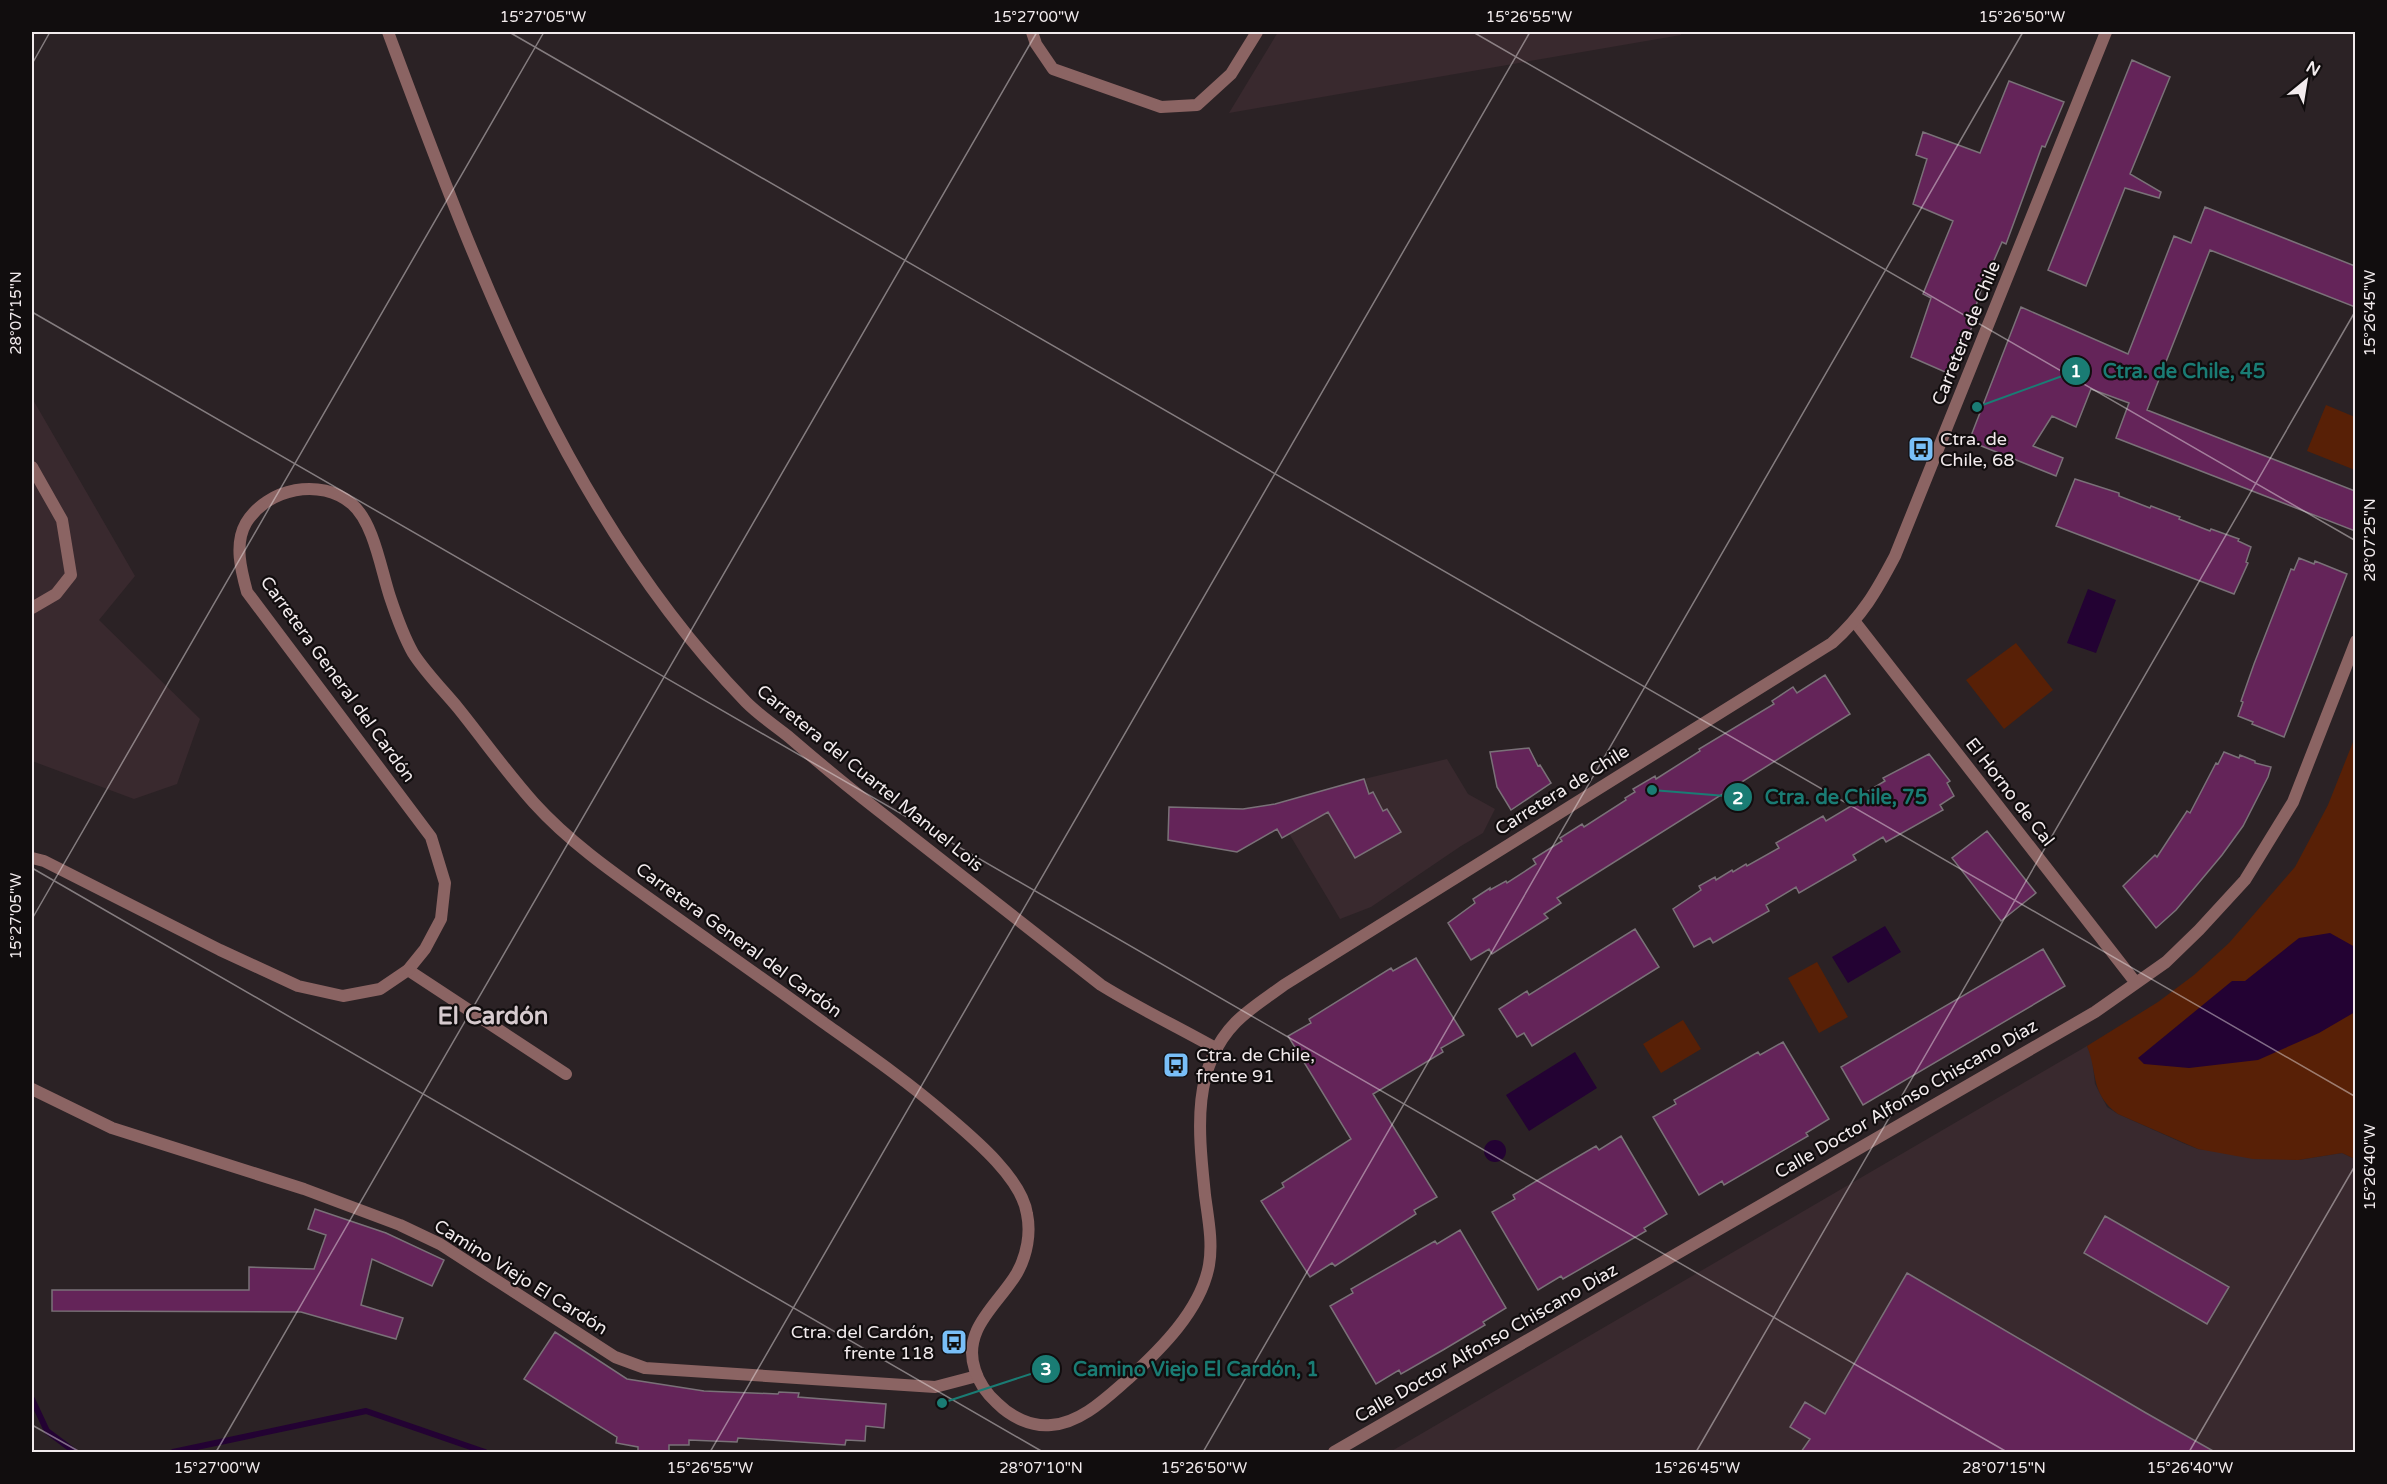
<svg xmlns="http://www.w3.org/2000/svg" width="2387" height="1484" font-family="'Varela Round',sans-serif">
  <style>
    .built { fill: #39292e }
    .green { fill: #582006 }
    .water { fill: #230233 }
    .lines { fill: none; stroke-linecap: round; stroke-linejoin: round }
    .stream { stroke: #230233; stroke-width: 6 }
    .building { fill: #642459; stroke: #7a7178; stroke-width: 1.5 }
    .minor { stroke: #8b6463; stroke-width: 12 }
    .tertiary { stroke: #8b6463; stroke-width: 12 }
    .ticks { fill: none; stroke: #f2ebed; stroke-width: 1.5; stroke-opacity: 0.45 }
    .labels { text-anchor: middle; stroke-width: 4.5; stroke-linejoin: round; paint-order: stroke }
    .street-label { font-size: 18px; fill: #f2ebed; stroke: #110d0e }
    .poi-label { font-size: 18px; fill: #f2ebed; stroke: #110d0e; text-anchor: start }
    .district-label { font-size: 24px; font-weight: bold; fill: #d6cace; stroke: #110d0e }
    .leader { fill: none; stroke: #1a7c74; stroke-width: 2 }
    .callout-dot { fill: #1a7c74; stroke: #110d0e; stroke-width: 2 }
    .mark-label { font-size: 18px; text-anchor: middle; font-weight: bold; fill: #fff }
    .callout-label { font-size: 20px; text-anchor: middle; font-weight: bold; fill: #1a7c74; stroke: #110d0e; stroke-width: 4.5; stroke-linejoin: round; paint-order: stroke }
    .neatline { fill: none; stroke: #f2ebed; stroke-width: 2 }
    .ticks-label { font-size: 15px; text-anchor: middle; fill: #f2ebed }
  </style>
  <rect width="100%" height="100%" fill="#2b2225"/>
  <path class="built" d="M1278 32H1681V35L1229 113Z
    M32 398 135 576 99 620 200 719 177 784 134 799 32 761Z
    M1447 759 1468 794 1495 809 1483 833 1461 846 1371 907 1340 919 1272 805 1364 779Z
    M2087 1046 2092 1058 2095 1084 2107 1107 2118 1114 2185 1144 2198 1149 2298 1160 2342 1153 2355 1159V1452H1390Z"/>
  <path class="green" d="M2326 405 2355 417V470L2307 451Z
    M2016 643 2053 690 2004 729 1966 680Z
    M2355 737V1159L2342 1153 2298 1160 2253 1159 2198 1149 2118 1114C2090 1094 2098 1073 2087 1046L2158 1002 2194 975 2229 943 2295 867 2328 805Z
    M1817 962 1848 1017 1819 1033 1788 978Z
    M1683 1020 1701 1049 1661 1073 1643 1044Z"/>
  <path class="water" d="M2088 589 2116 600 2096 653 2067 643Z
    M1885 926 1901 952 1848 983 1832 957Z
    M2330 933 2355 947V1012L2319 1033 2258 1060 2189 1068 2144 1064 2138 1058 2232 981H2245L2299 938Z
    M1575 1052 1597 1088 1529 1131 1506 1095Z
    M1484 1151a11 11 0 1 1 22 0a11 11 0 1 1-22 0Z"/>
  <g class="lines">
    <path class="stream" d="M32 1399 47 1431 75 1452
      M173 1452 366 1411 485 1452"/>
  </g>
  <path class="building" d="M2132 60 2170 77 2130 174 2161 192 2159 198 2125 188 2086 286 2048 270Z
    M2009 81 2064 102 2045 147 2042 146 2006 244 2002 242 1981 290 1973 315 1976 317 1952 375 1911 357 1931 298 1923 294 1953 221 1913 204 1927 159 1916 155 1923 132 1980 153Z
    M2205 207 2355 266V307L2210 250 2147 410 2355 491V531L2116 438 2129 403 2091 389 2076 427 2052 416 2033 446 2063 458 2056 476 1969 441 2021 307 2128 354 2174 236 2191 243Z
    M2075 479 2119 493V496L2150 508 2151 506 2180 517 2179 519 2210 531 2211 529 2239 539 2238 541 2251 547 2246 562 2248 563 2234 594 2056 526Z
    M2299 558 2314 564 2315 561 2347 574 2284 737 2252 724 2253 722 2238 716 2243 702 2241 701 2254 664 2291 569 2294 570Z
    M1825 675 1850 714 1557 898 1561 903 1544 914 1548 918 1492 954 1489 949 1471 960 1448 923 1475 903 1473 899 1490 888V890L1506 881 1507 883 1536 864 1533 859 1562 841 1560 838 1582 824 1584 827 1626 800 1625 798 1635 792 1633 789 1655 776 1656 779 1700 751 1699 749 1774 704 1772 701 1793 687 1797 693Z
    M1529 748 1538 766 1540 765 1551 783 1511 810 1497 787 1490 752Z
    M2224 752 2239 758 2240 755 2255 761V763L2271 767 2268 777 2243 826 2222 855 2176 910 2156 928 2123 886 2155 855 2157 857 2187 811 2190 813 2216 763 2218 764Z
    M1929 754 1950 781 1947 783 1954 796 1940 805 1943 810 1886 842 1883 837 1853 855 1856 860 1799 893 1796 887 1766 905 1769 911 1713 943 1710 938 1694 947 1673 909 1701 890 1699 886 1715 877 1716 880 1732 870 1733 872 1746 864 1747 866 1779 848 1776 843 1823 816 1826 821 1858 802 1857 800 1869 793 1868 791 1885 781 1883 778Z
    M1364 779 1369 794 1373 792 1383 811 1387 809 1401 832 1355 858 1328 812 1282 838 1277 829 1237 852 1168 840 1169 807 1243 809 1275 804Z
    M1987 831 2036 893 2001 921 1952 858Z
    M1635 929 1659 967 1532 1046 1524 1033 1517 1037 1499 1009 1527 991 1529 995Z
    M2043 949 2065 986 1863 1105 1841 1067Z
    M1416 958 1464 1035 1441 1048 1443 1052 1373 1094 1437 1197 1414 1210 1416 1214 1335 1266 1332 1263 1310 1277 1261 1201 1284 1187 1282 1183 1351 1139 1288 1036 1311 1023 1309 1019 1391 968 1393 971Z
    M1783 1042 1829 1119 1806 1133 1808 1136 1724 1185 1722 1181 1699 1195 1653 1117 1676 1104 1674 1100 1758 1052 1760 1055Z
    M1621 1136 1667 1214 1644 1228 1646 1231 1563 1279 1561 1276 1538 1290 1492 1212 1515 1199 1513 1195 1555 1170 1596 1146 1599 1150Z
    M315 1209 386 1233 444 1260 432 1286 372 1259 361 1305 403 1318 396 1339 301 1312 52 1311V1290H249V1267L314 1269 326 1235 308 1229Z
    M2105 1216 2229 1287 2207 1324 2084 1253Z
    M1460 1230 1506 1308 1483 1322 1485 1325 1443 1350 1401 1374 1399 1370 1376 1384 1330 1306 1353 1293 1351 1289 1435 1241 1437 1244Z
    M1907 1273 2146 1413 2215 1452H1801L1810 1439 1790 1427 1805 1402 1825 1414Z
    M555 1332 627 1379 704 1391 778 1394 779 1392 799 1393 798 1397 886 1404 884 1428 866 1426 865 1441 846 1440 845 1445 738 1438 737 1442 689 1440V1445H669V1452H638V1447L616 1443 617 1437 524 1379Z"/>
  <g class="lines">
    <path class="minor" d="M388 32C477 270 566 516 746 702 759 715 775 726 789 737 818 762 848 787 879 811 953 869 1027 927 1101 985 1138 1008 1178 1027 1217 1049
      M1032 32 1036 44 1053 69 1161 107 1197 105 1231 74 1257 32
      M32 467 62 520 71 575 56 594 32 608
      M1855 622 2136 983
      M408 970 566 1074
      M32 1089 112 1128 304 1189 400 1225 440 1244 615 1357 645 1368 935 1387 977 1376
      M1334 1452 2095 1012 2166 962 2199 930 2245 880 2293 802 2356 641"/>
    <path class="tertiary" d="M32 858 44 861 220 950 298 986 343 996 380 989 408 970 425 949 441 919 445 883 431 837 247 592C241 570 234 544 246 523 267 488 321 477 352 504 374 523 381 570 390 597 396 615 404 637 413 653 425 672 443 690 458 708 483 739 507 773 534 803 572 845 621 878 667 911 719 948 772 985 824 1023 865 1052 907 1081 945 1114 972 1137 1022 1178 1027 1214 1031 1233 1027 1255 1017 1273 999 1304 961 1329 975 1370 979 1383 987 1394 997 1403 1011 1417 1031 1427 1051 1425 1081 1423 1106 1398 1128 1379 1160 1350 1201 1310 1209 1265 1213 1242 1208 1218 1205 1195 1199 1135 1190 1069 1236 1022 1250 1008 1268 997 1284 985L1832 643C1863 615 1876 592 1895 556L2106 32"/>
  </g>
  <path class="ticks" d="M509 32 2356 1097M1473 32 2356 541M32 64 50 32M32 312 2007 1452M32 868 1043 1452M32 919 544 32M32 1425 80 1452M216 1452 1037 32M710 1452 1530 32M1203 1452 2023 32M1696 1452 2356 310M2189 1452 2356 1164"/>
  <defs>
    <g id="bus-square" transform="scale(1.35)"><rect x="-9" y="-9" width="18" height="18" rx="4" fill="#79bff8" stroke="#110d0e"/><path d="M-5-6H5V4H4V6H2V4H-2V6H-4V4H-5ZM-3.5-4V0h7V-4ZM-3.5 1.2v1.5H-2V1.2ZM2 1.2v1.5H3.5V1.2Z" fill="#111"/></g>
  </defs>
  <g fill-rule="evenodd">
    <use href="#bus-square" x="1921" y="449"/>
    <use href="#bus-square" x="1176" y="1065"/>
    <use href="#bus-square" x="954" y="1342"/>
  </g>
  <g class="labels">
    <g class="street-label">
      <text transform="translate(1966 333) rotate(-68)" y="6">Carretera de Chile</text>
      <text transform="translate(338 679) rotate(54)" y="6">Carretera General del Cardón</text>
      <text transform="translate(870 778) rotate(39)" y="6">Carretera del Cuartel Manuel Lois</text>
      <text transform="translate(1562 790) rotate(-32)" y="6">Carretera de Chile</text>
      <text transform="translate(2010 792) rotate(52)" y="6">El Horno de Cal</text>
      <text transform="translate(739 940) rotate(36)" y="6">Carretera General del Cardón</text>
      <text transform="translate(1906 1099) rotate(-30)" y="6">Calle Doctor Alfonso Chiscano Díaz</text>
      <text transform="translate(521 1277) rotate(32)" y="6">Camino Viejo El Cardón</text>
      <text transform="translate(1486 1343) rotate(-30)" y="6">Calle Doctor Alfonso Chiscano Díaz</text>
    </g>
    <g class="poi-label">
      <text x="1940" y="445">Ctra. de<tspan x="1940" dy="21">Chile, 68</tspan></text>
      <text x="1196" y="1061">Ctra. de Chile,<tspan x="1196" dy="21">frente 91</tspan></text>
      <text x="934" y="1338" text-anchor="end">Ctra. del Cardón,<tspan x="934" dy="21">frente 118</tspan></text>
    </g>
    <g class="district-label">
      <text x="493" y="1024">El Cardón</text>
    </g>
  </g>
  <path class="leader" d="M1977 407L2076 371M1652 790L1738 797M942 1403L1046 1369"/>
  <g class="callout-dot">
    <circle cx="1977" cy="407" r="6"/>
    <circle cx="1652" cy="790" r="6"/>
    <circle cx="942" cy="1403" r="6"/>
    <circle cx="2076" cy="371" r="15"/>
    <circle cx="1738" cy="797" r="15"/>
    <circle cx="1046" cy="1369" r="15"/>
  </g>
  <g class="mark-label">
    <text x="2076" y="377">1</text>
    <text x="1738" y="804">2</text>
    <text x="1046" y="1375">3</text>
  </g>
  <g class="callout-label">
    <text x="2184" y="378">Ctra. de Chile, 45</text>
    <text x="1846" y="804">Ctra. de Chile, 75</text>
    <text x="1196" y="1376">Camino Viejo El Cardón, 1</text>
  </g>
  <rect width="2387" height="1484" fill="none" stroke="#110d0e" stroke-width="66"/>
  <g transform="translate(2306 81) rotate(30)" stroke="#110d0e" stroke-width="4.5" paint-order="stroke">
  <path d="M0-4.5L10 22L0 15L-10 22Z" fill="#f2ebed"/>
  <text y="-9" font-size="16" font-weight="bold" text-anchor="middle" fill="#f2ebed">N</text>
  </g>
  <rect x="33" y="33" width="2321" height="1418" class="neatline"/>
  <g class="ticks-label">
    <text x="543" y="22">15°27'05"W</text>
    <text x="1036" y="22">15°27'00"W</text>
    <text x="1529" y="22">15°26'55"W</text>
    <text x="2022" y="22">15°26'50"W</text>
    <text transform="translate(2370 313) rotate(-90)" y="5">15°26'45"W</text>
    <text transform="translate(16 313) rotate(-90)" y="5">28°07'15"N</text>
    <text transform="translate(2370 540) rotate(-90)" y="5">28°07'25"N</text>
    <text transform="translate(16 916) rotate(-90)" y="5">15°27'05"W</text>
    <text transform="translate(2370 1167) rotate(-90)" y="5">15°26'40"W</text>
    <text x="217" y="1473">15°27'00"W</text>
    <text x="710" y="1473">15°26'55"W</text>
    <text x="1041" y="1473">28°07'10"N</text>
    <text x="1204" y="1473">15°26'50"W</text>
    <text x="1697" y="1473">15°26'45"W</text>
    <text x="2004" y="1473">28°07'15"N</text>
    <text x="2190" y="1473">15°26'40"W</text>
  </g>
</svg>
